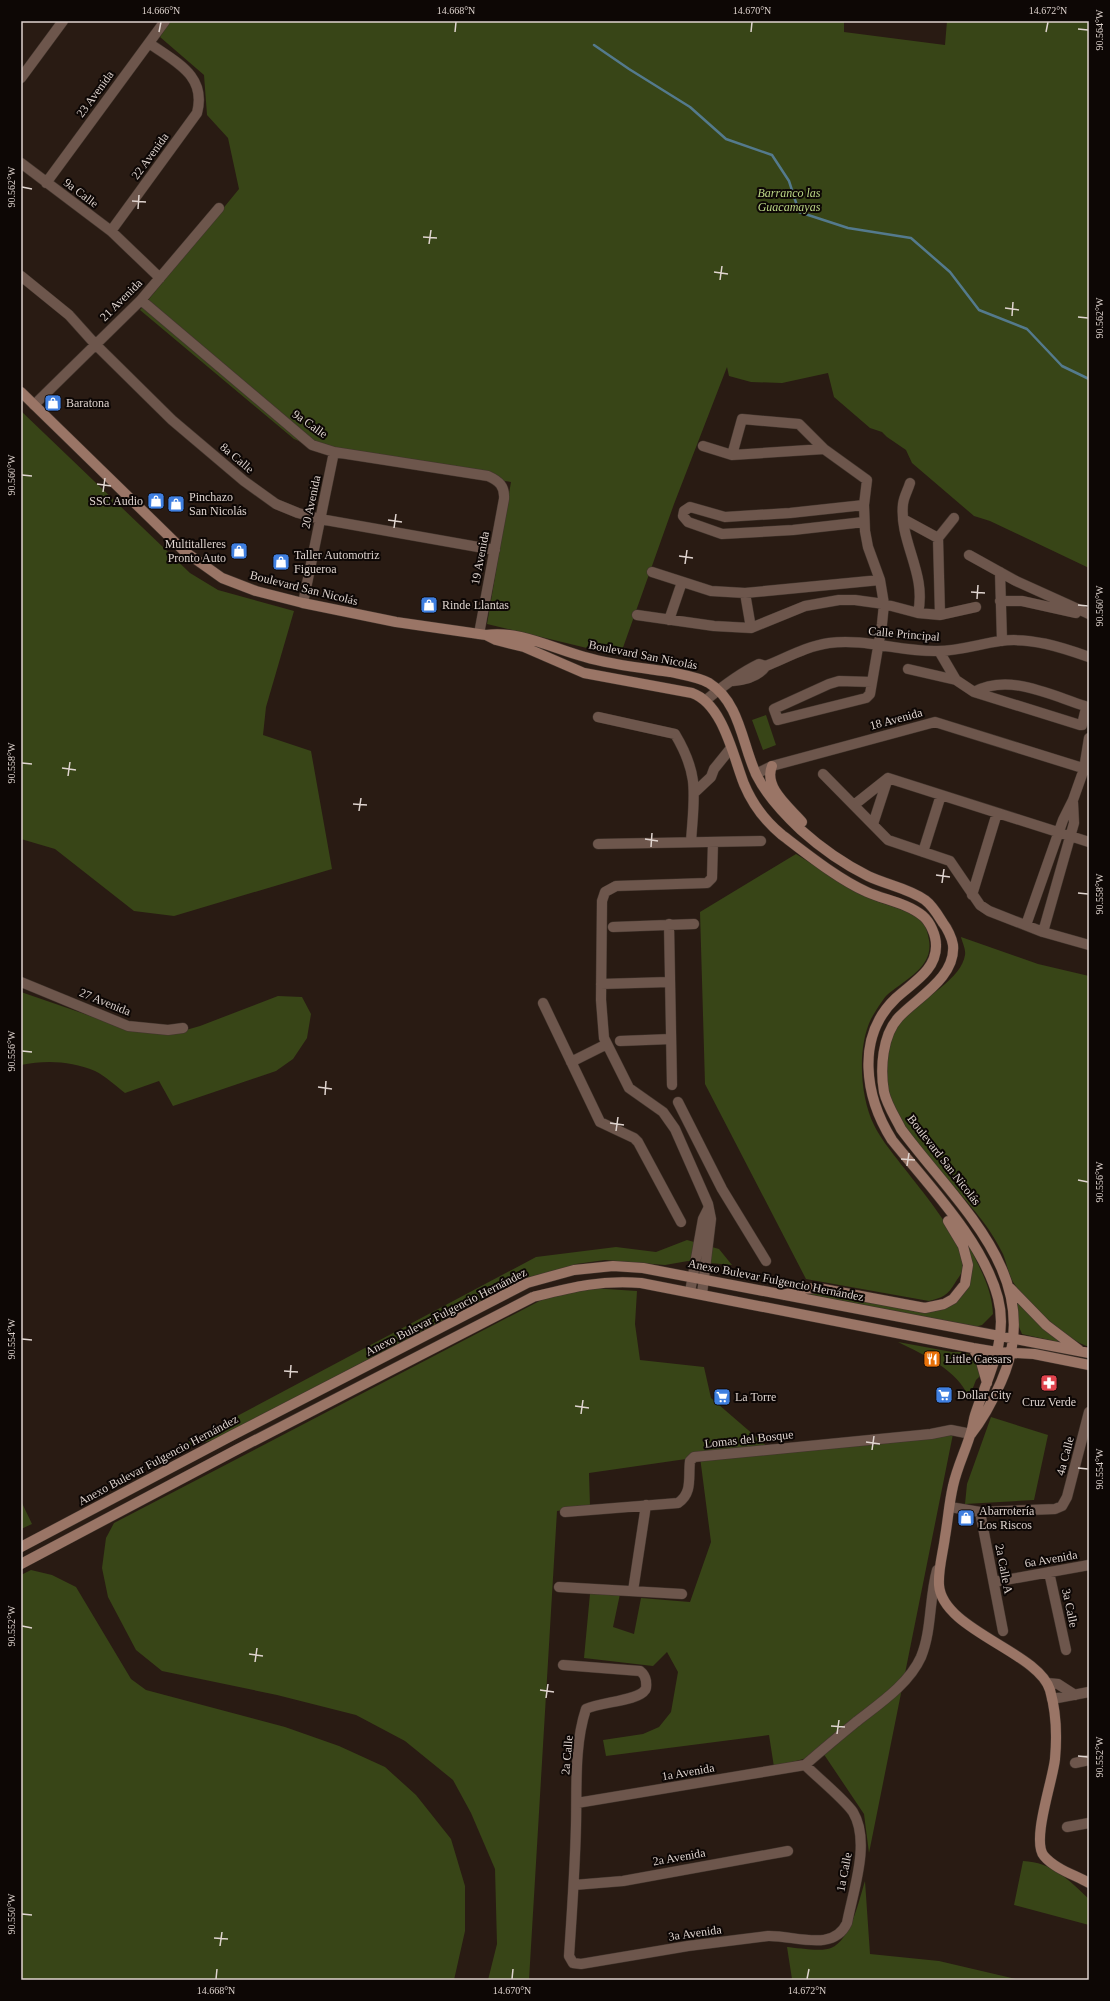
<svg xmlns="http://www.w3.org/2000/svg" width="1110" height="2001" font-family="'Times New Roman',serif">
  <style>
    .green { fill: #384517 }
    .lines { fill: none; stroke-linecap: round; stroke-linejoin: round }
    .stream { stroke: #547a8d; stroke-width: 2.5 }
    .street-casing { stroke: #42352d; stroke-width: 11 }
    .secondary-casing { stroke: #42352d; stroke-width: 11 }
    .street { stroke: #6d564c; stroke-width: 10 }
    .secondary { stroke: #9a7566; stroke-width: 10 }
    .ticks { fill: none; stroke: #dfd4cf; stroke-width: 1.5 }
    .labels { text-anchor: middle; stroke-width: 4; stroke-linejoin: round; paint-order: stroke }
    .street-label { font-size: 12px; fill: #dfd4cf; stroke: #0d0705 }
    .park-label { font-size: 12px; font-style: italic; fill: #bbd686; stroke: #0d0705 }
    .poi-label { font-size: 12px; fill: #dfd4cf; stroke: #0d0705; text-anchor: start }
    .neatline { fill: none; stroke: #dfd4cf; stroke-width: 1.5 }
    .ticks-label { font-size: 10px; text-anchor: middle; fill: #dfd4cf }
  </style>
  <rect width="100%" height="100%" fill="#291b13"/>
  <path class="green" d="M170 21H844V32L945 45 947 21H1089V568L990 521 974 516 912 463 906 450 887 437 882 432 870 428 834 397 828 373 782 383 751 382 729 376 727 367 674 504 620 656 487 624 511 482 412 467 320 450 294 439 140 310 239 189 228 138 207 115 204 75 160 37Z
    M21 411 190 573 218 590 294 611 266 707 263 735 311 751 332 869 174 916 134 911 55 849 21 839Z
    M766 715 776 745 763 750 752 720Z
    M796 854C822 870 847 888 874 900 890 907 909 909 921 921 926 925 928 934 929 940 934 968 903 980 886 996 881 1002 875 1012 871 1019 857 1048 860 1097 874 1125 889 1158 970 1235 962 1270 962 1274 957 1279 955 1283 948 1295 942 1298 929 1301L806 1279 705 1084 700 912Z
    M961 937 1038 964 1089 976V1347C1067 1340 1029 1304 1015 1285 1009 1277 1007 1264 1003 1254 998 1244 991 1232 984 1223 957 1185 881 1118 886 1070 888 1058 889 1042 894 1031 910 1003 961 983 965 955 966 949 962 942 961 937Z
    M21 992 134 1031 172 1034 200 1026 278 996 302 997 311 1014 307 1038 293 1059 276 1071 173 1106 159 1081 125 1093C116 1086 105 1076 95 1071 71 1061 46 1060 21 1065Z
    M687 1240 719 1249 732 1265 688 1261 665 1265 605 1260 576 1264 503 1289 214 1440 175 1449 536 1257 616 1247 656 1252Z
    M969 1246C980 1268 992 1289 993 1314L982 1325 975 1327 803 1293 811 1290 923 1310 963 1291Z
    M591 1288 637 1291 635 1324 640 1360 704 1367 711 1398 770 1449 954 1429 869 1853 864 1814 821 1750 807 1758 774 1767 769 1735 606 1756 603 1740 643 1734 659 1727 671 1712 678 1672 667 1652 653 1666 584 1658 590 1594H620L613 1627 634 1634 641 1598 690 1602 711 1542 700 1457 589 1473 590 1506 557 1511 529 1980H488L497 1944 495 1869 471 1813 453 1780 405 1741 356 1715 277 1695 162 1671 136 1650 108 1597 102 1568 106 1538 114 1523 549 1296Z
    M1017 1301 1034 1320 1067 1344 1022 1334 1019 1327Z
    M898 1342 952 1352H963L975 1358 981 1375 976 1380 969 1398C958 1370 924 1355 898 1342Z
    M991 1417 1048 1435 1034 1500 965 1504 967 1484Z
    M21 1501 32 1524 21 1529Z
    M31 1570 52 1575 76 1587 131 1679 146 1690 285 1727 339 1746 385 1767 416 1795 451 1839 465 1886V1931L454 1980H21V1575Z
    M1023 1861C1052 1862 1069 1880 1089 1899V1925L1014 1905Z
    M865 1881 870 1954 939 1961 1020 1980H786L792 1979 787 1947C797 1948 823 1952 831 1948 851 1940 859 1900 865 1881Z"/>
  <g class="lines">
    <path class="stream" d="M594 45 629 69 690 107 726 139 772 155 789 181 799 212 848 228 911 238 950 272 979 310 1027 329 1062 366 1089 379"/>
    <g class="street-casing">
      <path id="street" d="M21 78 63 21
        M21 163 111 231 160 278
        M46 183 165 21
        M111 231 197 113C207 75 175 62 149 43
        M21 276 69 315 95 344 172 420 244 481 276 504 298 513 320 519 495 550
        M141 300 312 445 334 452 488 476C499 481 505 486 504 499L479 634
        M34 405 141 300 219 208
        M703 446 732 455 824 449
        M732 455 742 419 799 424 824 449 867 480 864 505 865 531 868 547 880 580 884 604 882 624 870 694 866 698 778 720 774 709 829 684 839 681 872 682
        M910 483C908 490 904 496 903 504 899 542 927 573 918 613
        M903 519 938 538
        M864 522 793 530 722 534 688 522 683 516 684 511 690 507 725 517 790 513 864 505
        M969 555 1016 581 1089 614
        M652 572 711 591 745 593 880 580
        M1000 572 1002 641
        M745 593 751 628
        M1000 601H1022L1076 613
        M303 603 334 452
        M637 615 714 626 751 628 805 606 839 600H855L884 604 918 613 940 615 976 607
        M940 615 938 538 954 518
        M669 620 682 582
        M939 651 956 680
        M908 669 956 680 974 692 1080 725H1082L1086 708 1085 706C1050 695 1009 673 974 692
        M733 681C745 680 759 676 766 666 786 658 807 646 829 643 865 638 901 652 937 651 959 651 979 644 1000 641 1030 637 1061 647 1089 657
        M706 700C723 686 740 673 759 664L766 666
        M598 717 675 734C700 776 694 795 691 842
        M756 774 772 766 935 722 1089 770
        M823 774 888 840 950 861 980 905 989 911 1043 932 1089 945
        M694 793 711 777 714 769 731 748
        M854 805 888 778 1089 842
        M873 824 888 778
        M598 844 761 841
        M923 852 941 795
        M972 895 997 813
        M669 924 672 1085
        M1026 925 1063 820 1073 800 1084 769 1089 738
        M613 927 694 924
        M1043 932 1074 823 1073 802
        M21 982 128 1026 168 1030 183 1028
        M601 984 669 982
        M543 1003 600 1122 634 1138 638 1142 681 1222
        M620 1041 671 1039
        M571 1062 607 1044
        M678 1102 722 1189 766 1261
        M690 1292 703 1219 708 1209
        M702 1294 711 1219 708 1204 675 1129 663 1112 629 1088 604 1038 601 1000 602 901 605 892 616 886 707 883 712 878 713 842
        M950 1507 980 1512 1055 1509 1062 1506 1067 1497 1089 1412
        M565 1512 678 1503C693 1493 688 1477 690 1461L694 1457 931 1434 951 1430 971 1434
        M980 1512 1003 1631
        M1049 1572 1066 1650
        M994 1582 1089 1565
        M559 1587 682 1594
        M633 1591 646 1505
        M563 1665 640 1671C644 1674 645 1676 646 1681 646 1684 647 1688 645 1690 638 1701 600 1702 586 1709 574 1745 577 1788 576 1825 575 1869 572 1912 569 1956L573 1963 581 1964 688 1946 768 1936C794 1935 833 1953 847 1923 853 1891 871 1842 853 1812 844 1799 817 1777 805 1765
        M1047 1683 1058 1684 1075 1695
        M1052 1699 1089 1692
        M1075 1763 1089 1760
        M805 1765C822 1750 839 1736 856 1722 879 1704 909 1684 921 1657 932 1630 929 1599 937 1570
        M577 1803 805 1765
        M1067 1827 1089 1823
        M574 1885 623 1881 788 1851"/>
    </g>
    <g class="secondary-casing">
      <path id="secondary" d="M21 392 184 551 222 578 256 591 303 603 396 622 486 635C519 630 554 649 585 657 612 665 642 668 670 672 683 675 698 677 709 683 741 703 742 746 757 776 767 796 785 815 801 830 821 848 844 864 868 876 887 885 908 888 925 900 933 906 938 915 943 923 947 928 952 938 953 945 956 977 918 997 899 1017 882 1035 880 1069 884 1092 887 1105 895 1117 901 1129 957 1205 1048 1278 1001 1382 993 1400 984 1418 971 1434
        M486 635 496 640 524 647 584 673 692 693C723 704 733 756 744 784 752 803 766 822 782 835 807 854 838 879 867 892 885 900 907 903 923 916 930 922 936 935 936 945 937 970 912 983 896 998 855 1037 865 1097 892 1140 928 1185 983 1241 998 1298 1009 1340 987 1377 975 1415 973 1421 973 1427 971 1432 966 1450 957 1467 953 1486 949 1503 948 1520 945 1537 943 1553 938 1569 939 1585 942 1630 1039 1652 1050 1690 1056 1711 1057 1737 1055 1759 1053 1780 1031 1841 1044 1856 1055 1869 1075 1875 1089 1883
        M772 766C763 787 789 807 802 822
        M1010 1288 1046 1325 1079 1350
        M784 1295 800 1289 818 1288 925 1308 944 1304 953 1299 965 1284 968 1265 963 1246 948 1221
        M973 1348 981 1362 987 1383
        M21 1547 231 1436 527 1283 574 1270 613 1266 643 1268 1089 1353
        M21 1564 238 1449 533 1297C573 1287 599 1280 641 1283L973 1348 997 1352 1034 1354 1089 1365"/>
    </g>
    <use href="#street" class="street"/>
    <use href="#secondary" class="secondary"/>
  </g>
  <path class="ticks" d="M1078 29 1088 30M159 32 161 22M455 32 456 22M751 32 752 22M1046 32 1048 22M22 187 32 189M132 201 146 202M138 209 139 195M423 237 437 238M429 244 431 230M714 272 728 274M720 280 722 266M1005 308 1019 310M1012 316 1013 302M1078 317 1088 318M22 475 32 476M97 484 111 486M103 492 105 478M388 520 402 522M394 528 396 514M679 556 693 558M685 564 687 550M971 592 985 593M977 599 978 585M1078 605 1088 606M22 763 32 764M62 768 76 770M68 776 70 762M353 804 367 805M359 811 361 798M645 839 658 841M651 847 652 833M936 875 950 877M942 883 944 869M1078 893 1088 894M22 1051 32 1052M318 1087 332 1089M325 1095 326 1081M610 1123 624 1125M616 1131 618 1117M901 1159 915 1160M907 1166 909 1153M1078 1180 1088 1182M22 1339 32 1340M284 1371 298 1372M290 1378 291 1365M575 1406 589 1408M581 1414 583 1400M866 1442 880 1444M872 1450 874 1436M1078 1468 1088 1469M22 1626 32 1628M249 1654 263 1656M255 1662 257 1648M540 1690 554 1692M546 1698 548 1684M831 1726 845 1727M837 1734 839 1720M1078 1756 1088 1757M22 1914 32 1915M214 1938 228 1939M220 1946 222 1932M216 1979 217 1969M512 1979 513 1969M807 1979 809 1969"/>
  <defs>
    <g id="shop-square" transform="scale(0.9)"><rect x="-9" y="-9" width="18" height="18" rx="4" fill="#3f7fe0" stroke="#0d0705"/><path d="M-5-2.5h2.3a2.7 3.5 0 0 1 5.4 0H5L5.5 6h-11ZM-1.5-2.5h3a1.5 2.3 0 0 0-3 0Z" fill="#fff"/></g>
    <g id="restaurant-square" transform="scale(0.9)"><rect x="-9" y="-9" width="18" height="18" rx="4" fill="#e8710a" stroke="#0d0705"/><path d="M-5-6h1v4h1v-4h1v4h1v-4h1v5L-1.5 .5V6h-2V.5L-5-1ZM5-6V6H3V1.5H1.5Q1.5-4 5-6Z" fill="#fff"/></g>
    <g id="pharmacy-square" transform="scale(0.9)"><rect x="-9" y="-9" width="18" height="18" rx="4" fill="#e0444e" stroke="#0d0705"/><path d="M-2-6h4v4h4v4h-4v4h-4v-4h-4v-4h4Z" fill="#fff"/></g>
    <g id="supermarket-square" transform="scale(0.9)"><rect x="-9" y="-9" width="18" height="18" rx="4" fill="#3f7fe0" stroke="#0d0705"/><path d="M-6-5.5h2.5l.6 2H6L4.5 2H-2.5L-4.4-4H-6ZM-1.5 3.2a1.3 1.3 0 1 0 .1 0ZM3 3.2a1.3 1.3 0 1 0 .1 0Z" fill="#fff"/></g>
  </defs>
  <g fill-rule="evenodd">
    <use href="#shop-square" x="53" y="403"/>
    <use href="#shop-square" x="156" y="501"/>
    <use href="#shop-square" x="176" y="504"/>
    <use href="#shop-square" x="239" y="551"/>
    <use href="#shop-square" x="281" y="562"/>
    <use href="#shop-square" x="429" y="605"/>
    <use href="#restaurant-square" x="932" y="1359"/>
    <use href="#pharmacy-square" x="1049" y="1383"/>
    <use href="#supermarket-square" x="944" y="1395"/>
    <use href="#supermarket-square" x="722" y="1397"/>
    <use href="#shop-square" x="966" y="1518"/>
  </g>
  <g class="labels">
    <g class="street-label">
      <text transform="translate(95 94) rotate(-54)" y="4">23 Avenida</text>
      <text transform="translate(150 156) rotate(-54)" y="4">22 Avenida</text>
      <text transform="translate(81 193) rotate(37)" y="4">9a Calle</text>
      <text transform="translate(121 300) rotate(-45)" y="4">21 Avenida</text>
      <text transform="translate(310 424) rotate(35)" y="4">9a Calle</text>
      <text transform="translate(237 458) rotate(40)" y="4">8a Calle</text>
      <text transform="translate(311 502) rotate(-78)" y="4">20 Avenida</text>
      <text transform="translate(480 558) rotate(-79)" y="4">19 Avenida</text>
      <text transform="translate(304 588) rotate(14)" y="4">Boulevard San Nicolás</text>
      <text transform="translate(904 634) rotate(5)" y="4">Calle Principal</text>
      <text transform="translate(643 655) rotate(11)" y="4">Boulevard San Nicolás</text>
      <text transform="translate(896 719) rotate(-15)" y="4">18 Avenida</text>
      <text transform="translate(105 1002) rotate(22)" y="4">27 Avenida</text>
      <text transform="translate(944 1160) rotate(52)" y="4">Boulevard San Nicolás</text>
      <text transform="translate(776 1280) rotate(11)" y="4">Anexo Bulevar Fulgencio Hernández</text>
      <text transform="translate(446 1312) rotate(-27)" y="4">Anexo Bulevar Fulgencio Hernández</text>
      <text transform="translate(749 1439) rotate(-6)" y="4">Lomas del Bosque</text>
      <text transform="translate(1065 1456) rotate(-75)" y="4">4a Calle</text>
      <text transform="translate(158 1460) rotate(-28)" y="4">Anexo Bulevar Fulgencio Hernández</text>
      <text transform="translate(1051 1559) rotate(-10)" y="4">6a Avenida</text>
      <text transform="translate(1004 1569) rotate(79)" y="4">2a Calle A</text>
      <text transform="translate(1070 1608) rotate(78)" y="4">3a Calle</text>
      <text transform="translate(567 1755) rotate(-85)" y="4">2a Calle</text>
      <text transform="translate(688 1772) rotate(-10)" y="4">1a Avenida</text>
      <text transform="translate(679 1857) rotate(-10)" y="4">2a Avenida</text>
      <text transform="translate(844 1872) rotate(-79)" y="4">1a Calle</text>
      <text transform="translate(695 1933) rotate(-8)" y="4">3a Avenida</text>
    </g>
    <g class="park-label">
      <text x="789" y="197">Barranco las<tspan x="789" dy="14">Guacamayas</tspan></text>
    </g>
    <g class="poi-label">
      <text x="66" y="407">Baratona</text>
      <text x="189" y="501">Pinchazo<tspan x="189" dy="14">San Nicolás</tspan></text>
      <text x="143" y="505" text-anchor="end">SSC Audio</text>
      <text x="226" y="548" text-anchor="end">Multitalleres<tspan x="226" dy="14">Pronto Auto</tspan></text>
      <text x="294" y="559">Taller Automotriz<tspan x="294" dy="14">Figueroa</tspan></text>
      <text x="442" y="609">Rinde Llantas</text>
      <text x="945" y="1363">Little Caesars</text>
      <text x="957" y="1399">Dollar City</text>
      <text x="735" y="1401">La Torre</text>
      <text x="1049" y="1406" text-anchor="middle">Cruz Verde</text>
      <text x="979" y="1515">Abarrotería<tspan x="979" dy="14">Los Riscos</tspan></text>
    </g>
  </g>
  <rect width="1110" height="2001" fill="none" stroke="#0d0705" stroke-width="44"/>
  <rect x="22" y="22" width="1066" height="1957" class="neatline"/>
  <g class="ticks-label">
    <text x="161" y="14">14.666°N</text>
    <text x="456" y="14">14.668°N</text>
    <text x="752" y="14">14.670°N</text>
    <text x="1048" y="14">14.672°N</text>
    <text transform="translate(1099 30) rotate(-90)" y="4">90.564°W</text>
    <text transform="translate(11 187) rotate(-90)" y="4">90.562°W</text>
    <text transform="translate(1099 318) rotate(-90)" y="4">90.562°W</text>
    <text transform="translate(11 475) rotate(-90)" y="4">90.560°W</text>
    <text transform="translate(1099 606) rotate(-90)" y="4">90.560°W</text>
    <text transform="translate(11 763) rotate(-90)" y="4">90.558°W</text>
    <text transform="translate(1099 894) rotate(-90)" y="4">90.558°W</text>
    <text transform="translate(11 1051) rotate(-90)" y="4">90.556°W</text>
    <text transform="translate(1099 1182) rotate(-90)" y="4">90.556°W</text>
    <text transform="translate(11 1339) rotate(-90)" y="4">90.554°W</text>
    <text transform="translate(1099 1469) rotate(-90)" y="4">90.554°W</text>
    <text transform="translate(11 1626) rotate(-90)" y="4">90.552°W</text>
    <text transform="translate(1099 1757) rotate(-90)" y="4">90.552°W</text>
    <text transform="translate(11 1914) rotate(-90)" y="4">90.550°W</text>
    <text x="216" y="1994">14.668°N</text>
    <text x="512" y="1994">14.670°N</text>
    <text x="807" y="1994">14.672°N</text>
  </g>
</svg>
